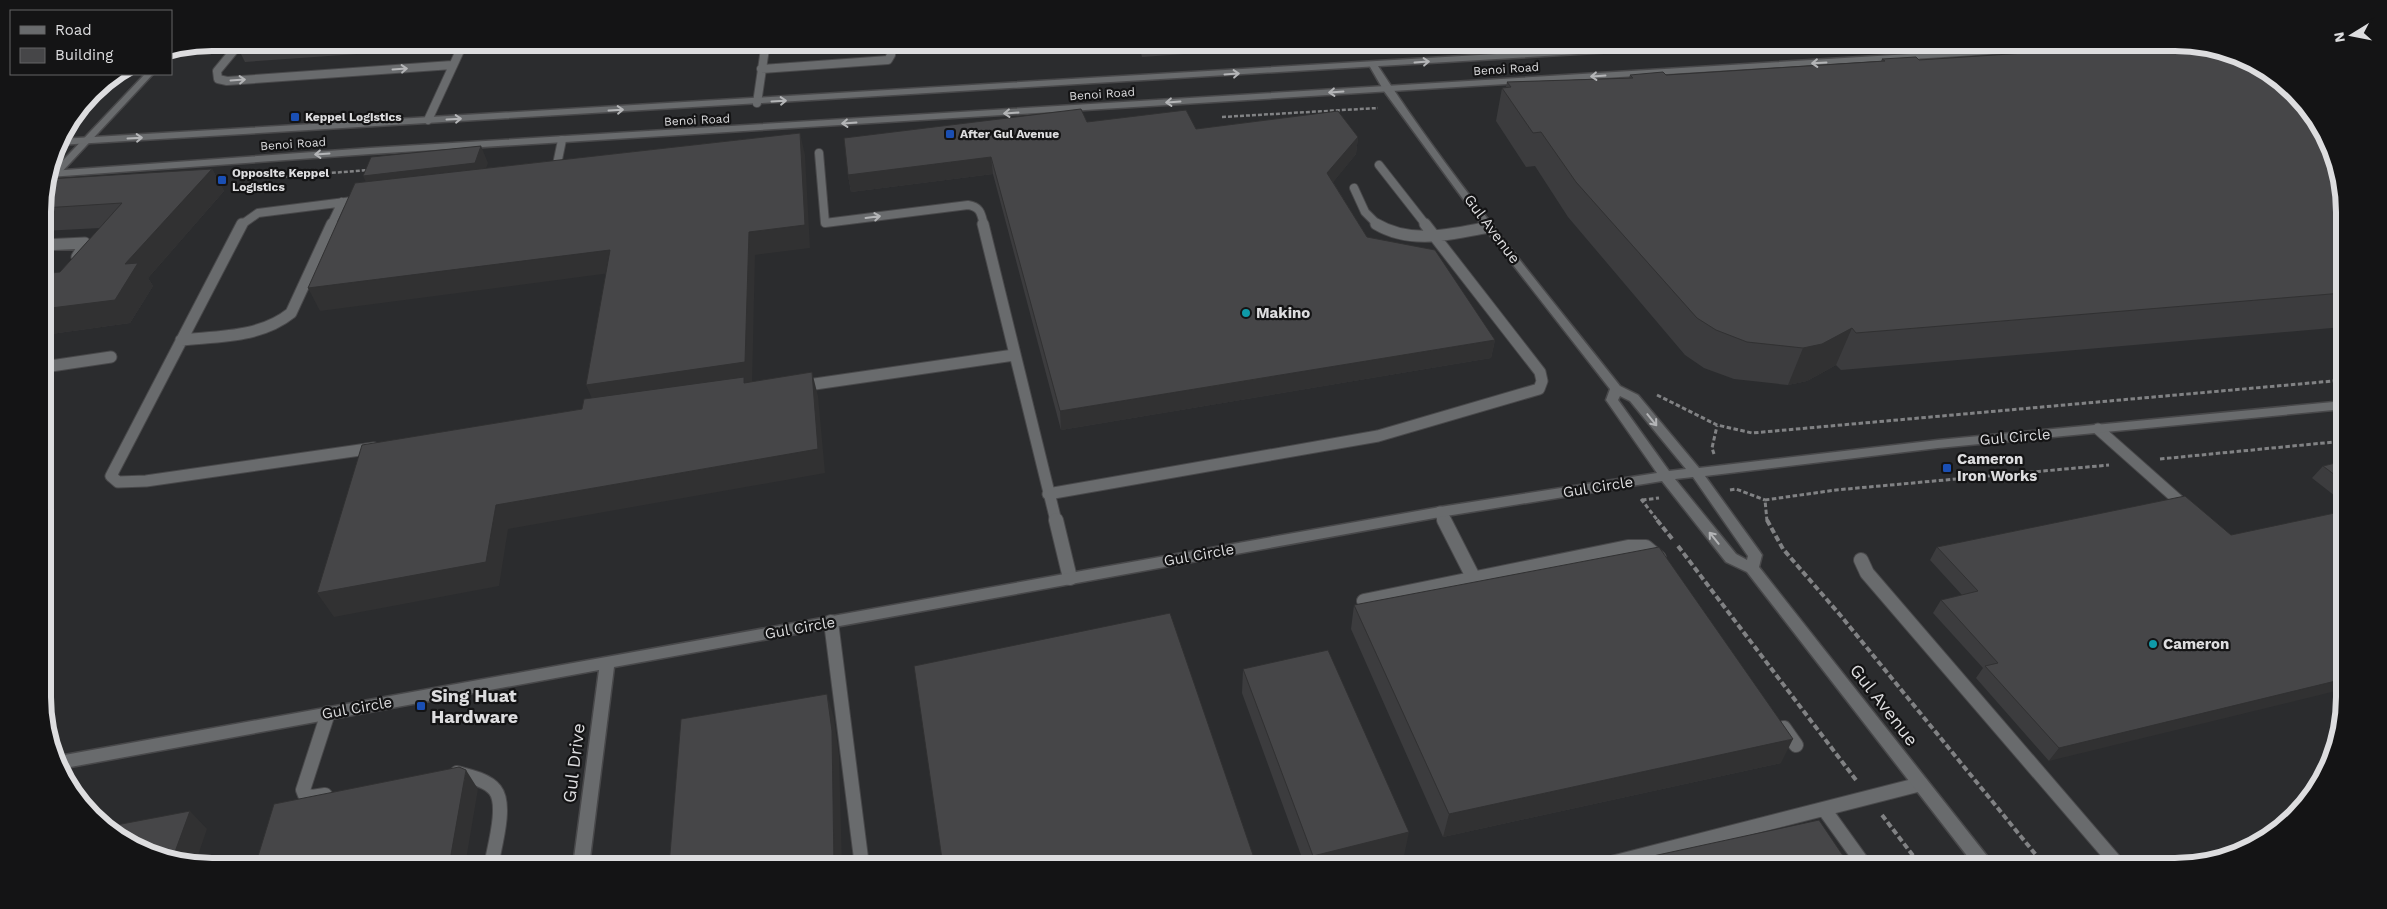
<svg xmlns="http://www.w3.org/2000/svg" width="2387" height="909" font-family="'Work Sans',sans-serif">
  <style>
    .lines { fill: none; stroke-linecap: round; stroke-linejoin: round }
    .lane-far2-casing { stroke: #48484a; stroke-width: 10 }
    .lane-far1-casing { stroke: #48484a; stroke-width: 13 }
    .lane-casing { stroke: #48484a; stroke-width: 16 }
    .street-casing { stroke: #48484a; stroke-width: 3 }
    .secondary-casing { stroke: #48484a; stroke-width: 3 }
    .path-far2 { stroke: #818284; stroke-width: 2.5; stroke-dasharray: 4 2; stroke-linecap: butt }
    .path-far1 { stroke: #818284; stroke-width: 3; stroke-dasharray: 4.5 2.5; stroke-linecap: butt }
    .path { stroke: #818284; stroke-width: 4; stroke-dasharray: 6 3; stroke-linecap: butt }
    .lane-far2 { stroke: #696b6d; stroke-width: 8 }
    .lane-far1 { stroke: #696b6d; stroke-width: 11 }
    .lane { stroke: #696b6d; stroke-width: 14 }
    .street { fill: #696b6d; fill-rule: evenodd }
    .secondary { fill: #696b6d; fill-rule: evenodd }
    .wall { fill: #3c3c3e }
    .shaded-wall { fill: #313132 }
    .building { fill: #464648; stroke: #313132 }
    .oneway { stroke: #b4b5b7 }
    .transit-dot { fill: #1a4fb4; stroke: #141415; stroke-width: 2 }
    .culture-dot { fill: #0f9aa8; stroke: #141415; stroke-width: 2 }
    .labels { text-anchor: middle; stroke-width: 4.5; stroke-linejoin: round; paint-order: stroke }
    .far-street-label { font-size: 12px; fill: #dddddf; stroke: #141415 }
    .far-poi-label { font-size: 12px; font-weight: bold; fill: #dddddf; stroke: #141415; text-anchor: start }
    .street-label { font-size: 15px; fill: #dddddf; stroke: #141415 }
    .poi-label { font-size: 15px; font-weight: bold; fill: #dddddf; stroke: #141415; text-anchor: start }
    .near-poi-label { font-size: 18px; font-weight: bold; fill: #dddddf; stroke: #141415; text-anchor: start }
    .near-street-label { font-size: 18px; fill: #dddddf; stroke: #141415 }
    .rim { fill: none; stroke: #dddddf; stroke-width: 6 }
  </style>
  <rect width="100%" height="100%" fill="#2b2c2e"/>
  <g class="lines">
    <g class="lane-far2-casing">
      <path id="lane-far2" d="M241 42 217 71 218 79 227 81 452 65
        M761 69 888 60 891 55 892 43
        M757 103 766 42
        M428 120 464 42
        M819 153 825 223 968 205C981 207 981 214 984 225
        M1379 165 1426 225
        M555 174 562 140
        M1354 188 1365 212 1378 225
        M241 225 258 213 361 200
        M331 225 342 202"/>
    </g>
    <g class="lane-far1-casing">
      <path id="lane-far1" d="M242 224 111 476 118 482 146 481 374 448
        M983 224 1056 521
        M1376 224C1411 245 1451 234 1489 227
        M43 245 85 243 77 257
        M181 340C218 336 260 338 291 313L332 224
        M44 367 111 357
        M801 386 1014 355
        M2098 429 2186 507
        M1048 494 1378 436 1539 389 1542 381 1540 372 1425 224
        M1440 512 1444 521"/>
    </g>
    <g class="lane-casing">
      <path id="lane" d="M1056 520 1070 578
        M1444 520 1473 577
        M1861 560 1867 573 2119 866
        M1364 601 1628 547H1646L1659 558
        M831 622 862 866
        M1784 728 1796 745
        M457 773C469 776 487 780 495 790 507 805 494 848 491 866
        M325 795 312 797 305 795 303 790 328 713
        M1824 809 1865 866
        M1600 866 1921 784"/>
    </g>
    <g class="street-casing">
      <path id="street" d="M1898 42H1908L1924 57 1917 59Z
        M1920 42H1930L1945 55 1938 57Z
        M1370 63H1376C1449 176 1537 281 1620 386L1638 395 1699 468 1938 440 2344 401V409L1938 448 1705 476 1760 552 1762 555 1759 567 1991 861 1993 866H1975L1747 572 1726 562 1662 481 1440 517 614 667 589 866H573L599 670 65 768 59 756 1070 573 1440 507 1657 473 1606 400 1610 389 1485 229 1384 91 1369 65ZM1620 396 1630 401 1686 469 1669 471 1618 400ZM1693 477 1748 556 1747 560 1736 554 1675 479Z
        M145 74H153L58 176H52V172Z"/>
    </g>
    <g class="secondary-casing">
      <path id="secondary" d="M1697 42H1750L1746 44 58 145 60 139Z
        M2107 42H2159L2155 44 370 154 49 177 51 171 370 148Z"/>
    </g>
    <path class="path-far2" d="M1222 117 1378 108
      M278 177 369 170"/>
    <path class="path-far1" d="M1657 395 1717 425 1752 433 2344 380
      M1714 454 1712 448 1717 426
      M2160 459 2344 441
      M1730 490 1736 489 1765 500
      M1641 499 1658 521
      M1642 500 1659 498
      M1767 521 1765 500 1836 490 2109 465"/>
    <path class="path" d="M1657 520 1674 541
      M1767 520 1783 549 1841 616 2045 866
      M1678 546 1856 780
      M1882 815 1921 866"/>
    <use href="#lane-far2" class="lane-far2"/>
    <use href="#lane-far1" class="lane-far1"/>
    <use href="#lane" class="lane"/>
    <use href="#street" class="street"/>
    <use href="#secondary" class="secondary"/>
  </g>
  <path class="wall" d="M240 42H432L428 49 245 62 237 46Z
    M526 42H566L527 45Z
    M1138 42H1284V47L1142 57Z
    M1371 42H1437L1373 46Z
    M1882 59 1919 60 2343 190V327L1841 370 1836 365 1807 381 1788 385 1734 379 1704 368 1685 355 1568 217 1535 166 1526 167 1496 121 1502 88 1506 87 1507 82 1629 78 1630 75H1666L1881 61Z
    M1087 122 1196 129 1358 137 1356 154 1333 182 1367 237 1495 340 1491 358 1061 430 993 174 851 192 848 175Z
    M212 169 224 191 148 278 153 286 130 323 44 335 43 274 60 272 100 228 43 231V201Z
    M2344 461V503L2312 478 2323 466Z
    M2231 535 2049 761 1976 678 1983 668 1933 613 1941 600 1962 595 1930 560 1937 547Z
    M1354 605 1781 763 1443 837 1351 629Z
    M1243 669 1404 856 1362 866H1305L1242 693Z"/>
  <path class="shaded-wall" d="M425 42H432L428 49Z
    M800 133 805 155 810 248 755 255 752 386 596 408 586 385 749 232Z
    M1358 137 1356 154 1326 191 1327 173Z
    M481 146 488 163 482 180 371 193 363 176Z
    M991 157 993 174 851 192 848 175Z
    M212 169 224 191 148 278 153 286 130 323 44 335 43 309Z
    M610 250 618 272 320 311 308 288Z
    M1852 328 1836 365 1807 381 1788 385 1803 348Z
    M1495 340 1491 358 1061 430 1060 411Z
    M812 372 818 396 825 473 508 529 499 586 334 617 317 593 496 505Z
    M44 493 48 497 44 502Z
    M2344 679V689L2049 761 2059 748Z
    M827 694 834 718 839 755 842 866H834Z
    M1793 739 1781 763 1443 837 1449 814Z
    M466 770 478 789 465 866H449Z
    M190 811 207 829 195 864 172 860Z
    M1409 832 1404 856 1362 866H1312L1313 856Z
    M1253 855 1252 866H1209Z"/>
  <path class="building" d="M240 42H292L237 46Z
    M2174 42 2229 51 2302 101 2327 138 2343 190V293L1856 333 1852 328 1822 344 1803 348 1747 342 1716 330 1697 318 1576 182 1541 132 1533 133 1502 88 1511 87 1507 82 1633 78 1630 75 1663 72 1666 75 1885 61 1882 59 1916 57 1919 60 2040 52Z
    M1081 109 1087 122 1186 110 1196 129 1338 111 1358 137 1327 173 1367 237 1435 250 1495 340 1060 411 991 157 848 175 844 138Z
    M800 133 805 225 749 232 745 362 586 385 610 250 308 288 355 183Z
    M481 146 475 163 363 176 371 157Z
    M212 169 125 264 138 263 115 300 43 309V274L60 272 122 203 43 208V201L49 179Z
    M812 372 818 449 496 505 486 562 317 593 362 445 582 409 584 399 744 377V383Z
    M2344 461V482L2323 466Z
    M2185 496 2231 535 2344 511V679L2059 748 1985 666 1998 663 1941 600 1978 591 1937 547Z
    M1659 547 1793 739 1449 814 1354 605Z
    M1170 613 1253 855 1209 866H943L914 666Z
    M1328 650 1409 832 1313 856 1243 669Z
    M827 694 832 731 834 866H669L681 719Z
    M459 767 466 770 449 866H255L274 804Z
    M190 811 172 860 158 858 111 826Z
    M1819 820 1850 866H1607Z"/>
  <defs><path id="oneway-shaft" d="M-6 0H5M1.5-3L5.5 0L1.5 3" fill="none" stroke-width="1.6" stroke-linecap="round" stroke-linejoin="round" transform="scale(1.25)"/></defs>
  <g class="oneway">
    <use href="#oneway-shaft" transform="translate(1422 62) rotate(-4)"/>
    <use href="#oneway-shaft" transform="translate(1819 63) rotate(177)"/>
    <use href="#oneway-shaft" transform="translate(400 69) rotate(-4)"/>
    <use href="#oneway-shaft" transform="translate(1232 74) rotate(-4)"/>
    <use href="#oneway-shaft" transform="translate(1598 76) rotate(176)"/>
    <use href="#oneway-shaft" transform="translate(238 80) rotate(-4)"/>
    <use href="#oneway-shaft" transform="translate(1336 92) rotate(176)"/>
    <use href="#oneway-shaft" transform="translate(779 101) rotate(-3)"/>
    <use href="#oneway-shaft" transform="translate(1173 102) rotate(176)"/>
    <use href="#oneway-shaft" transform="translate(616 110) rotate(-3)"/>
    <use href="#oneway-shaft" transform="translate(1011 113) rotate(176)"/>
    <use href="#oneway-shaft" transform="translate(454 119) rotate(-3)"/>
    <use href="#oneway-shaft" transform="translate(849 123) rotate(176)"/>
    <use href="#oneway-shaft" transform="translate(135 138) rotate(-3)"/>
    <use href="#oneway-shaft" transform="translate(322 154) rotate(176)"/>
    <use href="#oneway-shaft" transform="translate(873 217) rotate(-7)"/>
    <use href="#oneway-shaft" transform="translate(1652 420) rotate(51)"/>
    <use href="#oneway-shaft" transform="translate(1714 538) rotate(-129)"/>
  </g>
  <g class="transit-dot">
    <rect x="290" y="112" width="10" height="10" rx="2.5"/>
    <rect x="945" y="129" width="10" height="10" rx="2.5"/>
    <rect x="217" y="175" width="10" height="10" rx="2.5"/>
    <rect x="1942" y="463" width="10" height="10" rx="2.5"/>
    <rect x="416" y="701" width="10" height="10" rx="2.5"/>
  </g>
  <g class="culture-dot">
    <circle cx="1246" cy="313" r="5"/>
    <circle cx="2153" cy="644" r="5"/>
  </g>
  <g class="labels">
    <g class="far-street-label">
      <text transform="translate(1506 69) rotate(-4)" y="4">Benoi Road</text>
      <text transform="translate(1102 94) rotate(-4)" y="4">Benoi Road</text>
      <text transform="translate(697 120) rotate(-3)" y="4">Benoi Road</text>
      <text transform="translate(293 144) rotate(-4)" y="4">Benoi Road</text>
    </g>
    <g class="far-poi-label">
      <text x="305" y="121">Keppel Logistics</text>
      <text x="960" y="138">After Gul Avenue</text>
      <text x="232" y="177">Opposite Keppel<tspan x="232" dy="14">Logistics</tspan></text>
    </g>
    <g class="street-label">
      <text transform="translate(1492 229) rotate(53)" y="5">Gul Avenue</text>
      <text transform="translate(2015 437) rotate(-5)" y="5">Gul Circle</text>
      <text transform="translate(1598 487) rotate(-9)" y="5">Gul Circle</text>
      <text transform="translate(1199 555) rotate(-10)" y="5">Gul Circle</text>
      <text transform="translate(800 628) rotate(-10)" y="5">Gul Circle</text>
      <text transform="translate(357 708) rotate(-10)" y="5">Gul Circle</text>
    </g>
    <g class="poi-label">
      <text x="1256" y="318">Makino</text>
      <text x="1957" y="464">Cameron<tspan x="1957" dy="17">Iron Works</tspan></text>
      <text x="2163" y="649">Cameron</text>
    </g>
    <g class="near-poi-label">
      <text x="431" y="702">Sing Huat<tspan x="431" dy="21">Hardware</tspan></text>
    </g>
    <g class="near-street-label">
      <text transform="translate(1884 705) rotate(52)" y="6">Gul Avenue</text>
      <text transform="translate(574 763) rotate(-83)" y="6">Gul Drive</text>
    </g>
  </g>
  <path d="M0 0H2387V909H0ZM212 51H2175A161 161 0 0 1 2336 212V697A161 161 0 0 1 2175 858H212A161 161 0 0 1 51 697V212A161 161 0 0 1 212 51Z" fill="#141415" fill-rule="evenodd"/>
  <path class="rim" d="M212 51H2175A161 161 0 0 1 2336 212V697A161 161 0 0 1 2175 858H212A161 161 0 0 1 51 697V212A161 161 0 0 1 212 51Z"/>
  <rect x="10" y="10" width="162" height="65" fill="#141415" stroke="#646466"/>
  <rect x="20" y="26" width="25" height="8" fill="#696b6d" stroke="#646466"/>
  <text x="55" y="35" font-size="15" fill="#dddddf">Road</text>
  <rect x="20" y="48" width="25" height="15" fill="#464648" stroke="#646466"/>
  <text x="55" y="60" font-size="15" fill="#dddddf">Building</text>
  <g transform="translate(2352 35) rotate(260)" stroke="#141415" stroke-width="4" paint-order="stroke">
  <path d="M0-4L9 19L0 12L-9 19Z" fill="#dddddf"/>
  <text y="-8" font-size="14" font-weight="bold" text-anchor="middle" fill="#dddddf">N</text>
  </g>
</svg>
